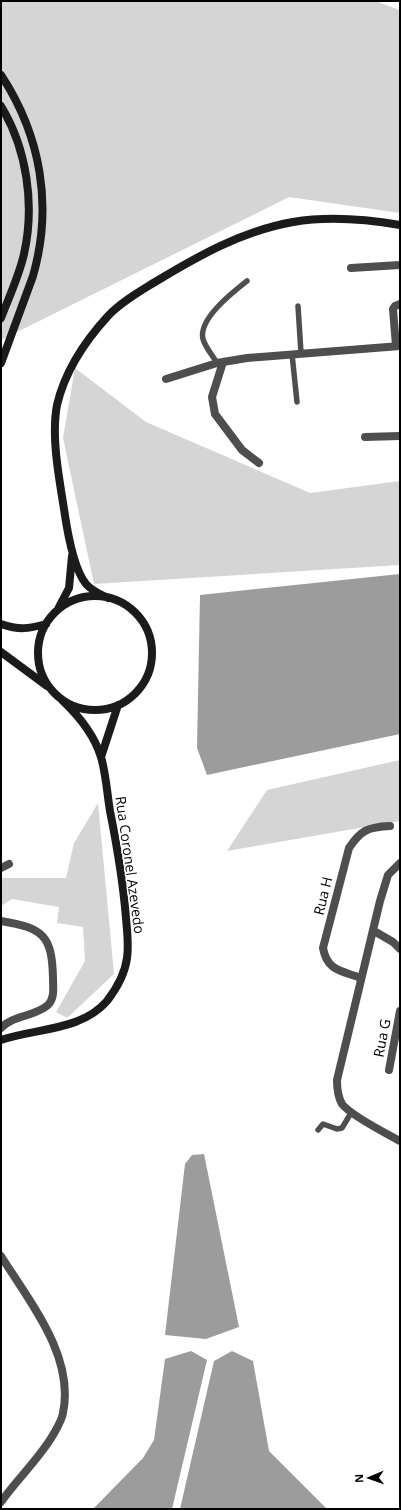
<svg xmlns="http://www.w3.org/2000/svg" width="401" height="1510" font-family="'Open Sans',sans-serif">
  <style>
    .green { fill: #d5d5d5 }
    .water { fill: #9c9c9c }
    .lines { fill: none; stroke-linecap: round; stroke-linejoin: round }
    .lane { stroke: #4e4e4e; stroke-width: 5.5 }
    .street { stroke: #4e4e4e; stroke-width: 8 }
    .secondary { stroke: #1b1b1b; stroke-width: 8 }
    .labels { text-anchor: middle; stroke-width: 3; stroke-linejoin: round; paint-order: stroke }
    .street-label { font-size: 14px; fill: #000; stroke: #fff }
  </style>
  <rect width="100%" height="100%" fill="#fff"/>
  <path class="green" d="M1 1H375L400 10V213L289 197 1 340Z
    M75 368 146 422 310 493 400 481V565L94 584 63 438Z
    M400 760V821L227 851 267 790Z
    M98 803 114 974 67 1018 56 1012 85 961 83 927 57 923 59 907 12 899 1 906V878H66L74 843Z"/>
  <path class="water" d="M400 574V734L207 775 197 748 200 595Z
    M204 1154 239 1327 206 1339 165 1335 185 1164 192 1155Z
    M191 1351 207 1360 172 1509H93L143 1458 154 1440 165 1359Z
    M232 1351 253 1361 269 1451 327 1509H180L214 1361Z"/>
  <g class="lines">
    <path class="lane" d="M298 306 301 353
      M292 354 297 402
      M217 363C213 356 205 347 203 339 198 319 233 292 247 281
      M318 1130 323 1124 337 1129 342 1128 351 1113"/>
    <path class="street" d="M351 268 400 265
      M396 346 393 309 395 306 400 304
      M223 362 212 397 215 414 242 450 259 463
      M166 379 217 363 247 358 400 346
      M365 437 400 436
      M400 863 388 875 380 901 337 1080C337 1089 338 1097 342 1104 350 1115 387 1134 400 1141
      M1 868 9 864
      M1 921C43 928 52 935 53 978 53 987 55 998 48 1005 34 1017 13 1015 1 1028
      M374 931 393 942 400 949
      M361 978C342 971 327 971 323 948L349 848C361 830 368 827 390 826
      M389 1070 400 1011
      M1 1256C29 1301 75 1356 63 1413 62 1420 57 1428 53 1435 39 1459 17 1479 1 1502"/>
    <path class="secondary" d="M1 75C41 136 53 206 33 276L1 363
      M1 106C27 149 35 205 24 254 19 276 9 297 1 318
      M38 653a57 57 0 1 1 114 0a57 57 0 1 1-114 0Z
      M108 598C100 594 92 591 86 584 73 568 67 530 64 509 59 477 51 437 57 405 65 371 85 341 108 316 121 302 139 292 155 282 198 256 242 231 293 222 328 216 365 219 400 225
      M59 607 69 588 72 556
      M1 624C19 630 28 629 46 624
      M1 652 47 686
      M101 757 118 705
      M1 1040C36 1028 81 1031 107 1001 117 988 125 974 127 958 129 945 127 931 126 918 123 882 117 846 110 811 107 793 106 774 101 757 94 734 79 716 62 700"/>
  </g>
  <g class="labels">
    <g class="street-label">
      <text transform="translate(130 865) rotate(82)" y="5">Rua Coronel Azevedo</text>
      <text transform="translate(323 896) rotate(-76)" y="5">Rua H</text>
      <text transform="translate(382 1038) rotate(-79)" y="5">Rua G</text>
    </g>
  </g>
  <rect width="401" height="1510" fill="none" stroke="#000000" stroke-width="4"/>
  <g transform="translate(369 1478) rotate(268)" stroke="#ffffff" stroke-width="3" paint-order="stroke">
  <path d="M0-3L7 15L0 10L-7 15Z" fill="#000000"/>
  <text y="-6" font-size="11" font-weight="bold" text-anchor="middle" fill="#000000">N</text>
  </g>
</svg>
